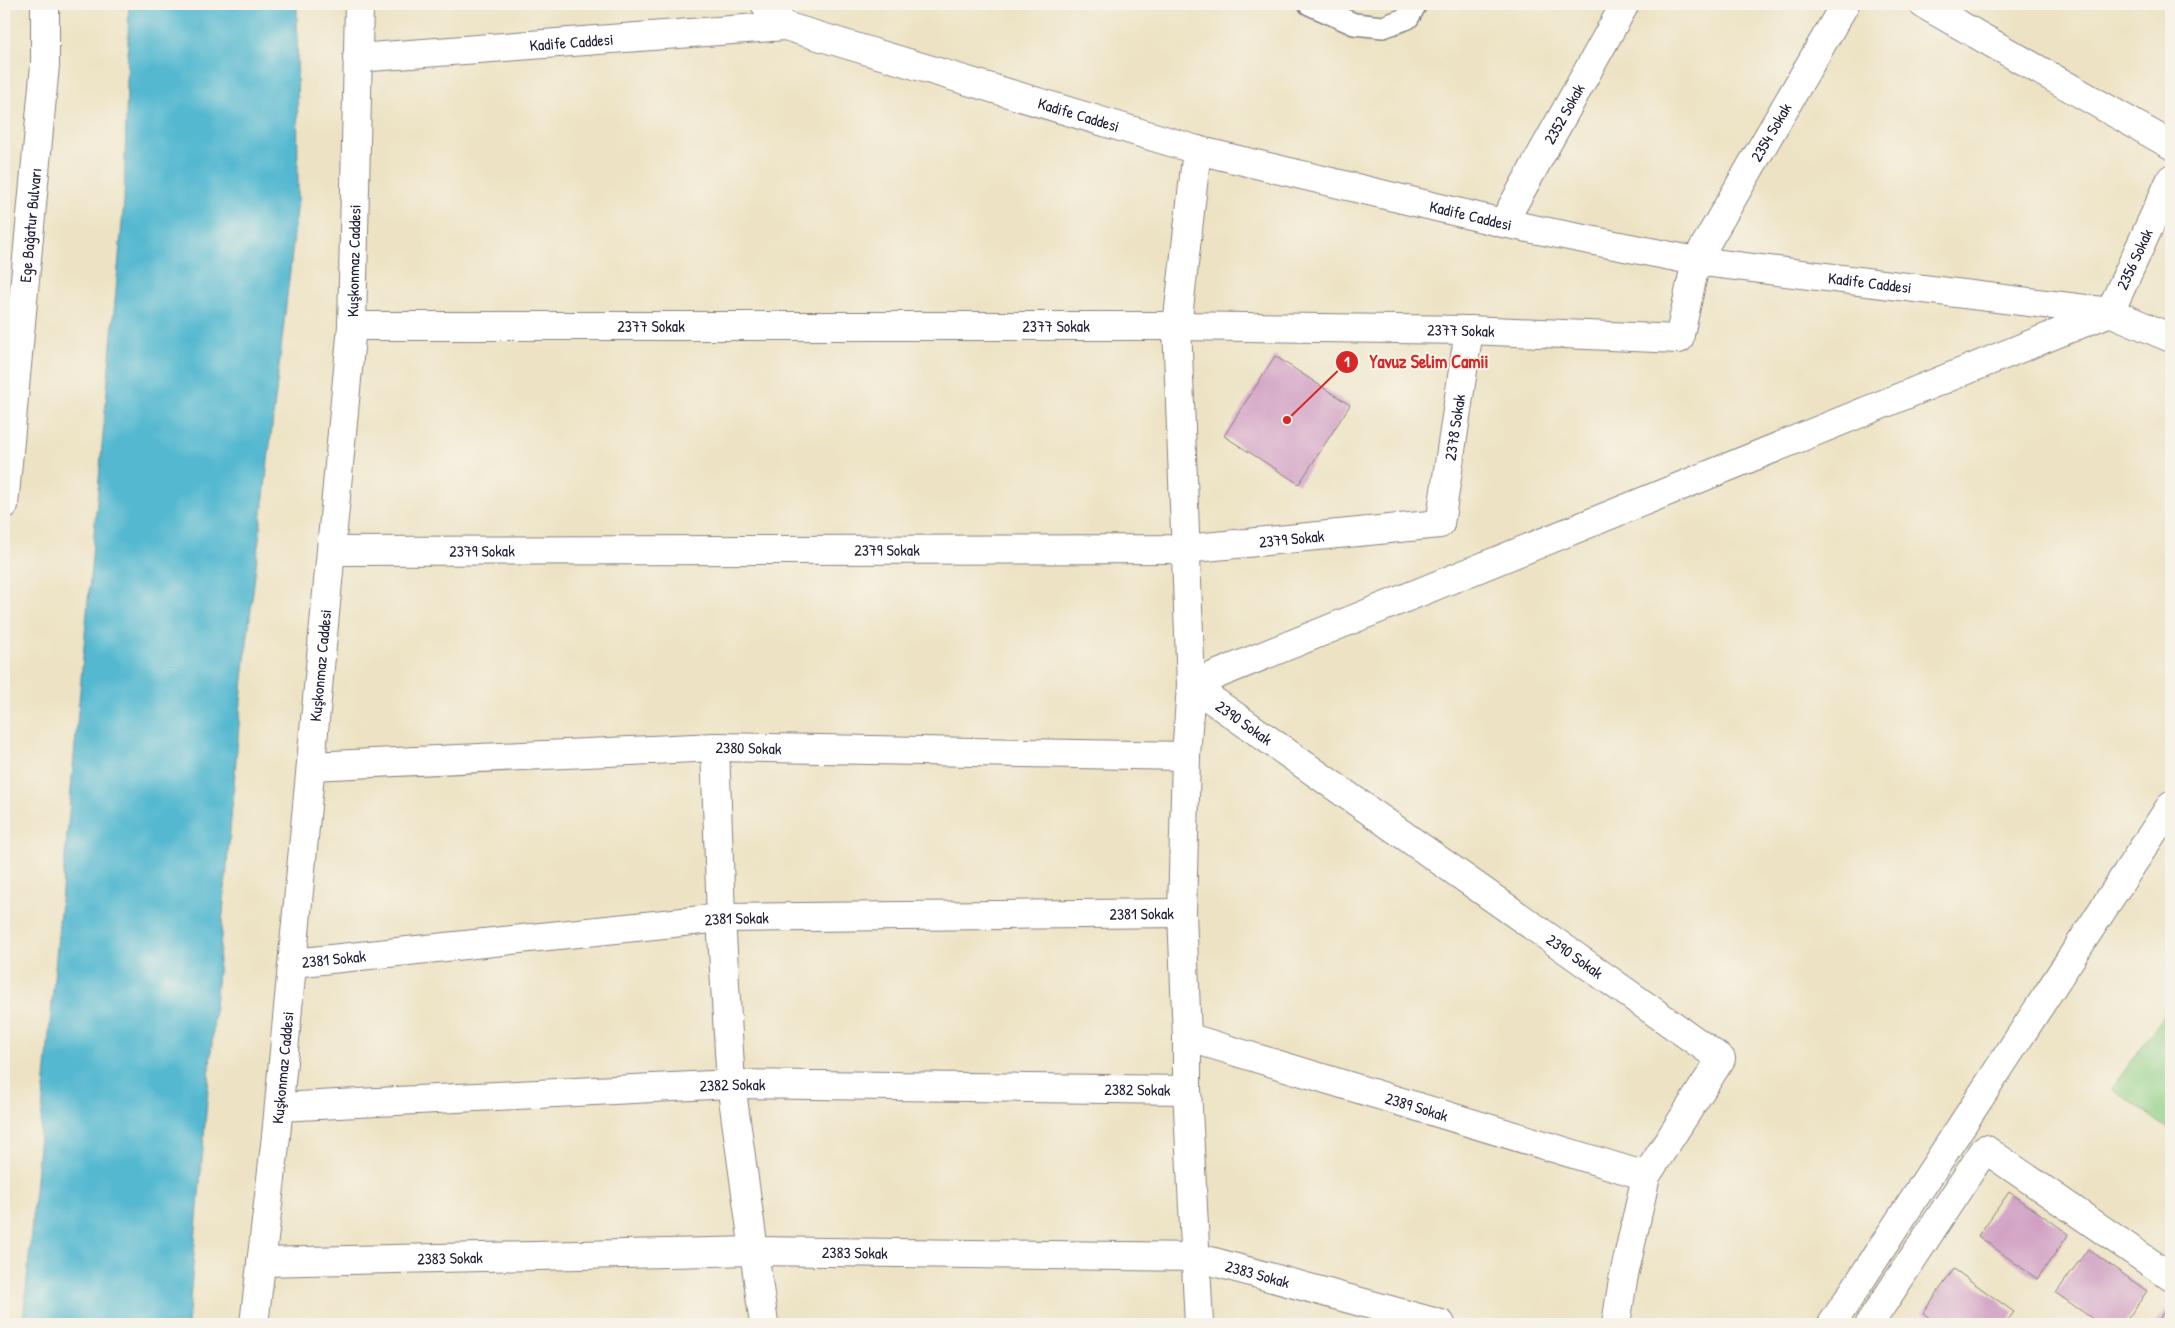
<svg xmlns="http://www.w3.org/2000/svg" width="2175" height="1328" font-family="'Patrick Hand',sans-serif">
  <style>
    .green { fill: #8fcf86; stroke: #587860 }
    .water { fill: #52b8d0; stroke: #3a6d86 }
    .building { fill: #d1a0c4 }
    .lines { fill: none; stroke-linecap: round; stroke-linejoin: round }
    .service-casing { stroke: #888280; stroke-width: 24 }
    .minor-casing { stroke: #888280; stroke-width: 30 }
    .tertiary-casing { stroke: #888280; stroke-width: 30 }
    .primary-casing { stroke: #888280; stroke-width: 30 }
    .service { stroke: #fff; stroke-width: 21 }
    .minor { stroke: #fff; stroke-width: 28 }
    .tertiary { stroke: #fff; stroke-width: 28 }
    .primary { stroke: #fff; stroke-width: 28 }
    .labels { text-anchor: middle; stroke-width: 4; stroke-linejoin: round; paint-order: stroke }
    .street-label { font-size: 16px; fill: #22223b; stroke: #f7f3e8 }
    .leader { fill: none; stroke: #d62828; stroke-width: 2 }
    .callout-dot { fill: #d62828; stroke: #f7f3e8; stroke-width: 2 }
    .mark-label { font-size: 15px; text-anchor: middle; font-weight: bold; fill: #fff }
    .callout-label { font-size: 18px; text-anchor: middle; font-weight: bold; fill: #d62828; stroke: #f7f3e8; stroke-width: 4; stroke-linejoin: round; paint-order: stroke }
  </style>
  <rect width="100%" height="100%" fill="#f7f3e8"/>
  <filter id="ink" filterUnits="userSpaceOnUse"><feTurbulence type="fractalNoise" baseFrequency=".02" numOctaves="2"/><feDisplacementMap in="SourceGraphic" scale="10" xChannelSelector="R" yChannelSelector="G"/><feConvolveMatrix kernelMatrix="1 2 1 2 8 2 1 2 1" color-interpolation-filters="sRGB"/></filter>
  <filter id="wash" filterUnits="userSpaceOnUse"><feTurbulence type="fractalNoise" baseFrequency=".0096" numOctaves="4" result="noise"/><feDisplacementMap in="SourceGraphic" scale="20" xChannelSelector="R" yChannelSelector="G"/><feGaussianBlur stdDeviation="1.12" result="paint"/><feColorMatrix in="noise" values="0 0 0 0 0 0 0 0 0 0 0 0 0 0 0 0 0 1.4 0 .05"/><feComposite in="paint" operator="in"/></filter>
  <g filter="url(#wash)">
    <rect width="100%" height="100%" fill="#ede3c4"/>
    <path class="green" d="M2171 1006V1131L2112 1088Z"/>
    <path class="water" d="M129 4H297L298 201 243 678 188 1324H23L124 201Z"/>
    <g id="blocks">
      <path class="building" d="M1275 356 1350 405 1299 484 1224 436Z
        M2009 1192 2069 1234 2037 1279 1978 1236Z
        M2088 1249 2147 1291 2124 1324H2100L2056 1293Z
        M1954 1269 2014 1312 2005 1324H1938L1923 1313Z
        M2169 1305 2171 1307V1324H2155Z"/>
    </g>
  </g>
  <g filter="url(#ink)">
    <use href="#blocks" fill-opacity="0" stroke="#888280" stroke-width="1"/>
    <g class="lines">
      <g class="service-casing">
        <path id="service" d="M1309 4 1354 24 1383 27 1408 18 1416 4"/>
      </g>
      <g class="minor-casing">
        <g id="minor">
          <path d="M765 4 785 26"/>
          <path d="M1923 4 2171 145"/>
          <path id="s1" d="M357 58 785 26 1197 150 1503 223 1696 261 2110 312 2171 338"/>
          <path d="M1197 150 1177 326 1191 685 1186 756 1182 913 1187 1037V1090L1199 1324"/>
          <path id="s2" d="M1503 223 1625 4"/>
          <path id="s3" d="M352 326H1177L1469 330 1679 339 1696 261 1845 4"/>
          <path id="s4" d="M333 551 1185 549 1440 524 1469 330"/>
          <path id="s5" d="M1191 685 2110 312 2171 179"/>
          <path id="s6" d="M1191 685 1721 1059 1646 1176 1623 1280 1616 1324"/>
          <path d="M715 747 721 918 731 1084 764 1324"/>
          <path id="s7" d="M311 766 715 747 1186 756"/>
          <path id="s8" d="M293 963 721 918 1182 913"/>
          <path id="s9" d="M1187 1037 1646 1176"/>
          <path id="s10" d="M279 1107 731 1084 1187 1090"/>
          <path id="s11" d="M261 1262 755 1251 1196 1257 1441 1324"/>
          <path d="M1832 1324 2171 805"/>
          <path d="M1871 1324 1870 1323 1985 1149 2171 1277"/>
        </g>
      </g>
      <g class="tertiary-casing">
        <g id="tertiary">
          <path id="s12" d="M254 1324 276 1136 352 326 359 4"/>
        </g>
      </g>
      <g class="primary-casing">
        <g id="primary">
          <path id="s13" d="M4 505 45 65V4"/>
        </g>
      </g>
      <use href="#service" class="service"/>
      <use href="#minor" class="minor"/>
      <use href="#tertiary" class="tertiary"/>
      <use href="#primary" class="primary"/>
    </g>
  </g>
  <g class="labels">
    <g class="street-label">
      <text dy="6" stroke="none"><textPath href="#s1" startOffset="215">Kadife Caddesi</textPath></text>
      <text dy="6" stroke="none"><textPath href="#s2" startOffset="125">2352 Sokak</textPath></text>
      <text dy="6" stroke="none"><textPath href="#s1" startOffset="736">Kadife Caddesi</textPath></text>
      <text dy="6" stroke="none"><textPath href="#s3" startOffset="1556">2354 Sokak</textPath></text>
      <text dy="6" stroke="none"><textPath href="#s1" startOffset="1141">Kadife Caddesi</textPath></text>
      <text dy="6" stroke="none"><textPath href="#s13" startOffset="281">Ege Bağatur Bulvarı</textPath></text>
      <text dy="6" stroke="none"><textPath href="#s5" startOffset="1050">2356 Sokak</textPath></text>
      <text dy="6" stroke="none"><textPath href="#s12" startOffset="1068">Kuşkonmaz Caddesi</textPath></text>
      <text dy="6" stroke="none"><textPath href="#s1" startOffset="1546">Kadife Caddesi</textPath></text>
      <text dy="6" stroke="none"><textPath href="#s3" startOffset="299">2377 Sokak</textPath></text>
      <text dy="6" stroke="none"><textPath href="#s3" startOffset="704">2377 Sokak</textPath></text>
      <text dy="6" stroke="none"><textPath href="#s3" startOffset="1109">2377 Sokak</textPath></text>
      <text dy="6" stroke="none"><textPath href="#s4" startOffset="1206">2378 Sokak</textPath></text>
      <text dy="6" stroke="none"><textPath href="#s4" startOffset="959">2379 Sokak</textPath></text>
      <text dy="6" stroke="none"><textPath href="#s4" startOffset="149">2379 Sokak</textPath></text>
      <text dy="6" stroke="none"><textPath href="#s4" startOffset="554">2379 Sokak</textPath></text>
      <text dy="6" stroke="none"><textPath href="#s12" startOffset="662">Kuşkonmaz Caddesi</textPath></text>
      <text dy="6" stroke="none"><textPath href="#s6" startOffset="65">2390 Sokak</textPath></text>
      <text dy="6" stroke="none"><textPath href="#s7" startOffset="438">2380 Sokak</textPath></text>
      <text dy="6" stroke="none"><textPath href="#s8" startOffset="851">2381 Sokak</textPath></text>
      <text dy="6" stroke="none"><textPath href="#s8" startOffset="446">2381 Sokak</textPath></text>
      <text dy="6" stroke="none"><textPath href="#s6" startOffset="470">2390 Sokak</textPath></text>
      <text dy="6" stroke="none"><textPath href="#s8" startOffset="41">2381 Sokak</textPath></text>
      <text dy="6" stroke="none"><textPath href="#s12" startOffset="258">Kuşkonmaz Caddesi</textPath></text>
      <text dy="6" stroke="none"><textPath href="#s10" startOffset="454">2382 Sokak</textPath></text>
      <text dy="6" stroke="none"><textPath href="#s10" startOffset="859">2382 Sokak</textPath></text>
      <text dy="6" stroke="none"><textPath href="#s9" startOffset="240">2389 Sokak</textPath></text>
      <text dy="6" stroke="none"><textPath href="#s11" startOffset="594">2383 Sokak</textPath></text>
      <text dy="6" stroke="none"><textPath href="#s11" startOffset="189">2383 Sokak</textPath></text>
      <text dy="6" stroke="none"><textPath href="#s11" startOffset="999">2383 Sokak</textPath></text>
    </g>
  </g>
  <path class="leader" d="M1287 420L1347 362"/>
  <g class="callout-dot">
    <circle cx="1287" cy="420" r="5"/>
    <circle cx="1347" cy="362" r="12"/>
  </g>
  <g class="mark-label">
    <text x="1347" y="367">1</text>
  </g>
  <g class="callout-label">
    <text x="1429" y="368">Yavuz Selim Camii</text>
  </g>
  <rect width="2175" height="1328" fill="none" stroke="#f7f3e8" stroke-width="20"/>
</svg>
